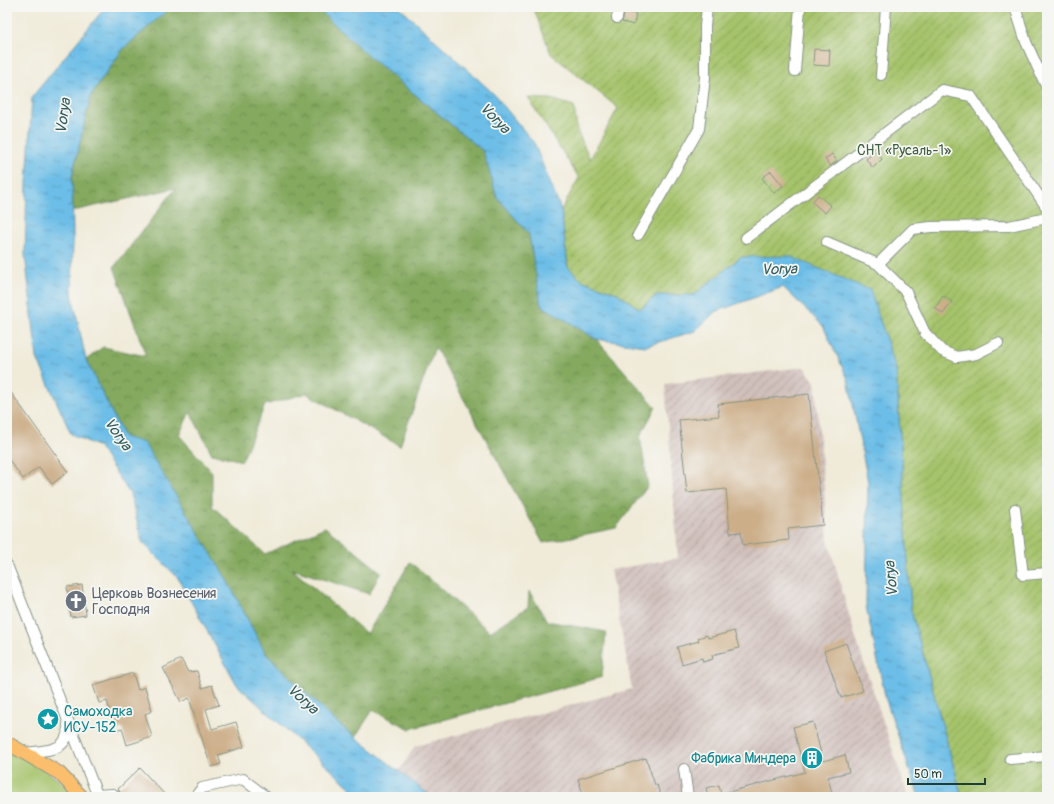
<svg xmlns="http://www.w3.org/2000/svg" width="1054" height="804" font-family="Pangolin,sans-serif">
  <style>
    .industrial { fill: url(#industrial-furrows) }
    .forest { fill: url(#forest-crowns); stroke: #527349 }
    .garden { fill: url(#garden-furrows); stroke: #62804f }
    .pitch { fill: #a5c36a; stroke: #62804f }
    .water { fill: url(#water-ripples); stroke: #467d8e }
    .building { fill: #ccae89 }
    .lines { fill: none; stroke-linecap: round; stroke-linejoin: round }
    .minor-casing { stroke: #889486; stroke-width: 12 }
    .major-casing { stroke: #889486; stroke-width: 15 }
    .minor { stroke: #fff; stroke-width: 10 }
    .major { stroke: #fabe6d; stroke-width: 13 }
    .labels { text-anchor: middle; stroke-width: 3.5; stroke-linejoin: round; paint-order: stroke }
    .park-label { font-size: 14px; fill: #405e42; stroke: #f6f6f2 }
    .worship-label { font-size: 14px; fill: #5b616d; stroke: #f6f6f2; text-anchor: start }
    .culture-label { font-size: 14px; fill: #0d838f; stroke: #f6f6f2; text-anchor: start }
    .water-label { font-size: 15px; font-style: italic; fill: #325d61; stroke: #f6f6f2 }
  </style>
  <defs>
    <pattern id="industrial-furrows" width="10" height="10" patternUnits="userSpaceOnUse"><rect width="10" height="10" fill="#d0c0bc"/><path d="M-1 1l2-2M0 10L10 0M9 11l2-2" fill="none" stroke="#a89d9a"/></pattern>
    <pattern id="forest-crowns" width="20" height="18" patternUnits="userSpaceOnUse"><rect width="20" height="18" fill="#84a95e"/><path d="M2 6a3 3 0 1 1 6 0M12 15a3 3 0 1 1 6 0" fill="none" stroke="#6b8b4e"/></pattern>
    <pattern id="garden-furrows" width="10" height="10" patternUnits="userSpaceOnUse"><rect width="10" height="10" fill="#a5c36a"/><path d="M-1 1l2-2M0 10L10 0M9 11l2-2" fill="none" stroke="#86a058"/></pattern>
    <pattern id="water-ripples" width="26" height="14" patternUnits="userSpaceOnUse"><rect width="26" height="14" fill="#6cbde7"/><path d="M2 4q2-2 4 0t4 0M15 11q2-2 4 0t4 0" fill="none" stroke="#589bbc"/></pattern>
  </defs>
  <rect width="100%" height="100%" fill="#f6f6f2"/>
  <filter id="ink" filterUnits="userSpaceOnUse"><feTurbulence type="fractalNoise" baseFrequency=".025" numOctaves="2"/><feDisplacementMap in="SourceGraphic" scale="8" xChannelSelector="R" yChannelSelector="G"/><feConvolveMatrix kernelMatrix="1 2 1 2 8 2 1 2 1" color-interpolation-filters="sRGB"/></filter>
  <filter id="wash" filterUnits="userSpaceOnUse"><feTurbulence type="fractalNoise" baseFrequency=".012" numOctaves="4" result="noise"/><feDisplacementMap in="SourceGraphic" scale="16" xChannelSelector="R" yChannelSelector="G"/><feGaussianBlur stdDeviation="0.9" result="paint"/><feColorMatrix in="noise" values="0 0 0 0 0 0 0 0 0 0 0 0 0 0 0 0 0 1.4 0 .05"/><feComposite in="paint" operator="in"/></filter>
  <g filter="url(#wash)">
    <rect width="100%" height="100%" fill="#f0ebd9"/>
    <path class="industrial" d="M804 367 815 382 828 540 855 636 908 797H432L399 771 415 746 632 689 610 570 678 558 665 384Z"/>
    <path class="forest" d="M171 7H316L365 53 483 151 497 197 529 234 541 305 596 339 656 407 640 436 648 486 616 528 543 543 435 347 400 446 306 393 265 405 242 461 212 454 190 412 179 435 212 472V506L265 554 325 527 381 572 369 594 292 569 367 634 410 562 490 632 528 607 529 591 547 621 606 632 602 677 410 729 373 710 355 737 335 721 266 654 226 578 124 437 86 360 103 347 146 356 114 267 176 188 73 211 72 176 91 96 123 49Z"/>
    <path class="garden" d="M533 7H1047V797H962L911 610 896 369 870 290 741 257 694 295H657L640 309 617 293 581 280 568 267 561 210 579 178 528 98 551 99 574 106 577 130 590 159 618 108 551 54Z"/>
    <path class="pitch" d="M7 743 82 797H7Z"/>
    <path class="water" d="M107 7H171L123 49 91 95 72 176 73 238 72 294 86 360 124 437 144 443 226 578 266 654 335 721 432 797H361L237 685 178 578 143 543 130 494 99 447 71 434 37 358 25 254 27 184 32 97 103 10Z
      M316 7H399L494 94 534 143 561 210 568 267 581 280 617 293 640 309 657 295H694L741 257 789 256 870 290 896 369 911 610 962 797H919L886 700 866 606 868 482 848 379 823 326 783 287 715 312 695 331 646 346 596 339 541 305 529 234 497 197 483 151 365 53Z"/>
    <g id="blocks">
      <path class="building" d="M625 12 636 14 634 25 622 22Z
        M814 49 830 50 829 66 813 65Z
        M876 151 882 159 873 168 866 159Z
        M832 154 837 161 830 166 825 159Z
        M771 171 783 186 774 193 762 178Z
        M818 195 831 206 825 213 812 202Z
        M943 296 952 302 943 314 935 308Z
        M7 387 68 472 52 484 39 467 23 479 7 457Z
        M809 394 823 525 788 529 789 540 743 545 741 532 730 533 726 489 687 493 679 420 719 416 718 404Z
        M82 585 86 615 71 617 67 587Z
        M734 631 739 648 712 655 713 659 703 662 702 658 682 664 677 647 699 641 698 638 707 635 708 638Z
        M846 643 863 691 841 698 824 651Z
        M181 659 188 672 197 671 202 688 212 685 219 705 206 709 212 729 236 722 244 747 218 755 221 764 211 767 189 698 181 702 163 668Z
        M133 673 138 690 145 687 152 711 145 714 152 737 127 745 122 728 115 730 107 701 99 703 93 685Z
        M813 722 823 761 845 755 849 772 828 777 833 797H708L706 788 719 785 721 794 805 772 793 727Z
        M646 758 655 785H657L661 797H584L578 779Z
        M140 768 167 797H124L122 795 118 789Z"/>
    </g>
  </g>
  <g filter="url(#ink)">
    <use href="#blocks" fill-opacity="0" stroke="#889486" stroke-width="1"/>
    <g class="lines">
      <g class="minor-casing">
        <path id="minor" d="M1015 7 1026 42 1047 88
          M617 18 619 7
          M795 71 800 7
          M881 75 886 7
          M638 235 699 129 705 77V26L707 7
          M746 238 942 90 971 96 1047 208
          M827 242 878 264
          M998 343 976 354 957 357 942 351 925 333 906 292 878 264 913 229 931 227 1009 226 1047 218
          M1015 509 1023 575 1047 573
          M7 565 98 797
          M24 753C46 750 69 753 68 725
          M1010 759 1047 756
          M684 769 688 797
          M97 795 113 794 116 797
          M195 797 202 788 243 779 266 797"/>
      </g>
      <g class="major-casing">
        <path id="major" d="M7 743 59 773 82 797"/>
      </g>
      <use href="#minor" class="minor"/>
      <use href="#major" class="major"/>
    </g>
  </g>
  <defs>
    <g id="church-disc" transform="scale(1.15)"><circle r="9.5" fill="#6b7280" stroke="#f6f6f2"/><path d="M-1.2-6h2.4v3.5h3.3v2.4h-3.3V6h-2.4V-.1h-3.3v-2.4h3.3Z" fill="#fff"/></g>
    <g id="sight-disc" transform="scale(1.15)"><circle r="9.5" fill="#0f9aa8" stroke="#f6f6f2"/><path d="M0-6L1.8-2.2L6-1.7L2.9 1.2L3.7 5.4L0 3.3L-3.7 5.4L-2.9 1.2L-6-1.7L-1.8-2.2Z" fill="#fff"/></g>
    <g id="building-disc" transform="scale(1.15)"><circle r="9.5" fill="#0f9aa8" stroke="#f6f6f2"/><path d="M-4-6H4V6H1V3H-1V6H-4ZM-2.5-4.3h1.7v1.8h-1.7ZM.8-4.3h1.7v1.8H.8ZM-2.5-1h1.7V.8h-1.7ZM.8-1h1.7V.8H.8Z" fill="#fff"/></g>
  </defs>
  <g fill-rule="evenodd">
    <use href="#church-disc" x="76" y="601"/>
    <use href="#sight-disc" x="48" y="719"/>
    <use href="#building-disc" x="812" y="758"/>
  </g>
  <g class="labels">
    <g class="park-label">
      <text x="904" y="155">СНТ «Русаль-1»</text>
    </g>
    <g class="worship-label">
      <text x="92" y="598">Церковь Вознесения<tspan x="92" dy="16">Господня</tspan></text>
    </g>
    <g class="culture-label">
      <text x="64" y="716">Самоходка<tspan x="64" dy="16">ИСУ-152</tspan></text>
      <text x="796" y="763" text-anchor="end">Фабрика Миндера</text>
    </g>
    <g class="water-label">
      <text transform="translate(63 116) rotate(-82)" y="5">Vorya</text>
      <text transform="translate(495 118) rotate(46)" y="5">Vorya</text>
      <text transform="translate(779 269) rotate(-1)" y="5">Vorya</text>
      <text transform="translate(118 434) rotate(55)" y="5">Vorya</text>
      <text transform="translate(891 579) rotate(-95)" y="5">Vorya</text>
      <text transform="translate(303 699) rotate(43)" y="5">Vorya</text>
    </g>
  </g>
  <rect width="1054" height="804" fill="none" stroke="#f6f6f2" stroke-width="24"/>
  <path d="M908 778v6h77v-6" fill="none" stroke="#1f3d34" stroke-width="2"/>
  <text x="914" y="778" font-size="12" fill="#1f3d34" stroke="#f6f6f2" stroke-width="3" paint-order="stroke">50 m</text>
</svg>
